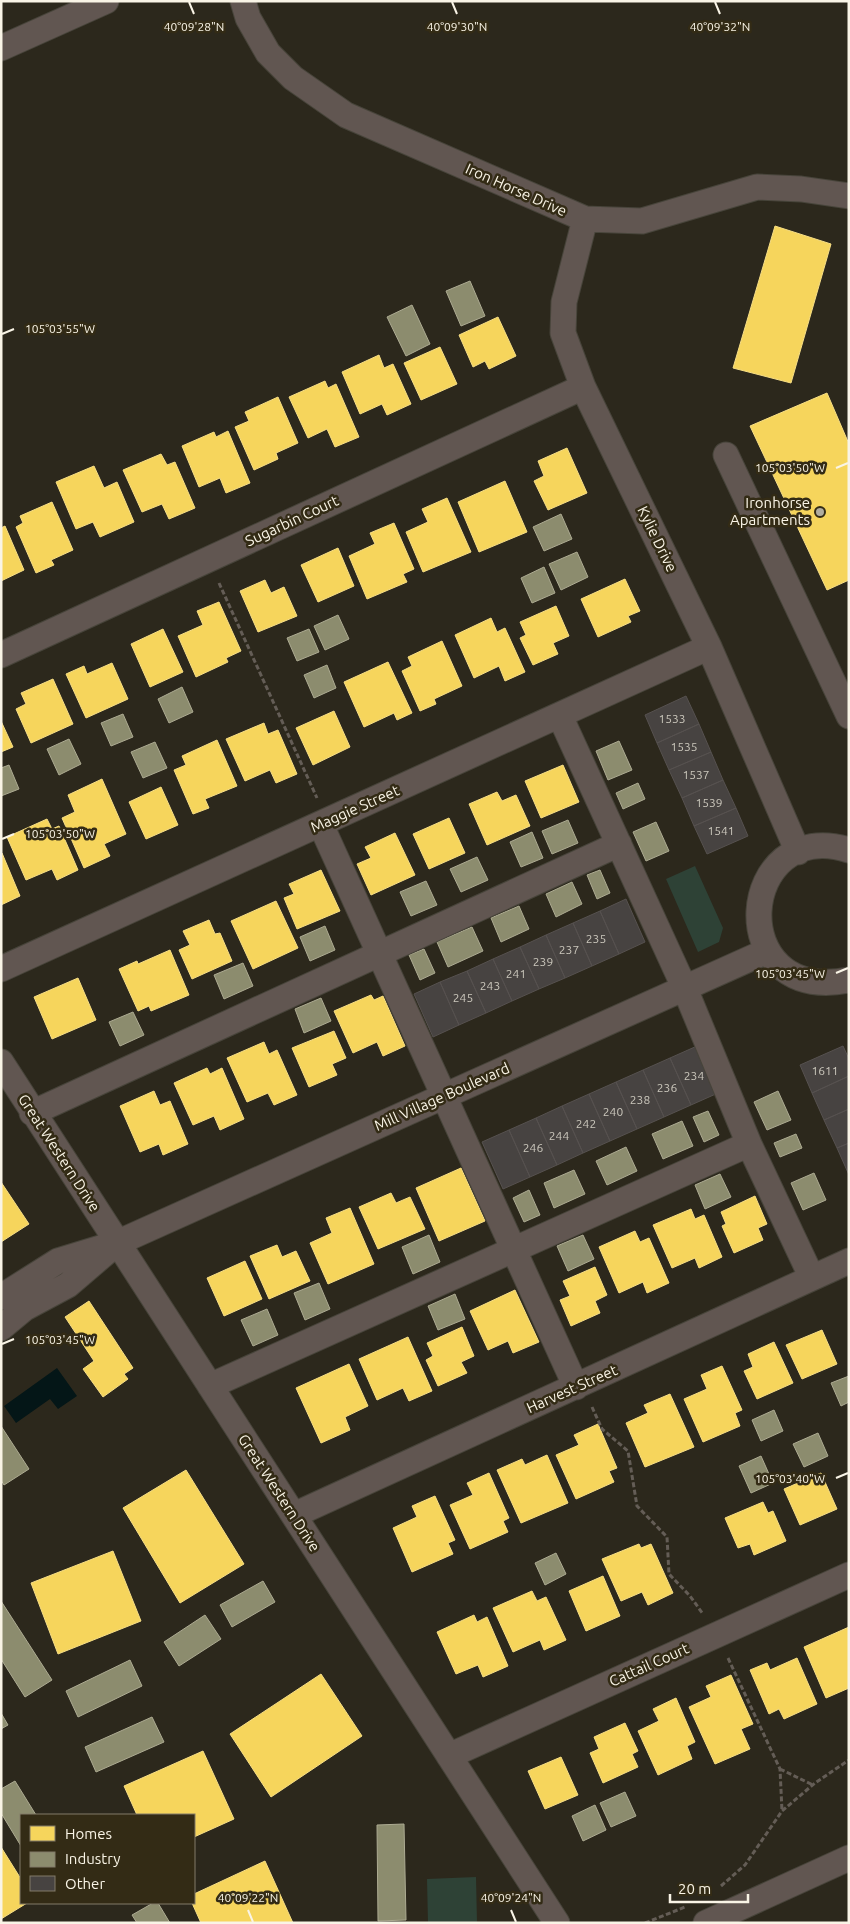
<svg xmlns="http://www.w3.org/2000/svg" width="850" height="1924" font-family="Ubuntu,sans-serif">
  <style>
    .green { fill: #2e4236 }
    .water { fill: #041617 }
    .homes { fill: #f6d55c; stroke: #f7de85 }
    .industry { fill: #8c8c6e; stroke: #adab92 }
    .building { fill: #474341; stroke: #56514f }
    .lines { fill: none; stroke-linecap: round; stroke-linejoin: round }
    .minor-casing { stroke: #47443a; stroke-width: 27 }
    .path { stroke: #645d56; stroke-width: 3; stroke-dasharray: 5 2.5; stroke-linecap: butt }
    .minor { stroke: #615651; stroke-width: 25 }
    .ticks { fill: none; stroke: #f9f4e6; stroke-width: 2 }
    .poi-dot { fill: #b1ad9f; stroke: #332b15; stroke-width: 2 }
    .labels { text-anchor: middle; stroke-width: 5; stroke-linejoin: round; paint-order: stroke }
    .number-label { font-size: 12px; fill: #ccc8bd }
    .street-label { font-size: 15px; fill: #f9f4e6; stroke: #332b15 }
    .poi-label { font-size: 15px; fill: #f9f4e6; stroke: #332b15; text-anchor: end }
    .ticks-label { font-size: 12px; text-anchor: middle; fill: #f9f4e6; stroke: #332b15; stroke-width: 5; stroke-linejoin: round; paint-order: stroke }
  </style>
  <rect width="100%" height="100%" fill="#2c281c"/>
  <path class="green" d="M695 866 723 928 719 942 698 952 666 879Z
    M476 1877 477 1923H428L427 1879Z"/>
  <path class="water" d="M57 1368 77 1396 58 1409 50 1399 16 1423 4 1406Z"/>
  <path class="homes" d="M775 226 831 244 791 383 733 368Z
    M498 317 516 356 489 369 485 361 473 367 459 335Z
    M440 347 457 384 421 400 404 363Z
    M379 355 384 368 393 364 411 404 387 415 382 404 360 414 342 372Z
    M325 381 328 388 336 384 359 437 335 447 327 429 308 438 289 397Z
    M827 393 849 444V580L827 590 750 426Z
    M278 397 298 443 276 453 278 459 254 470 235 427 249 421 245 412Z
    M228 431 250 483 226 493 220 478 199 487 182 446 214 432 216 437Z
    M567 448 587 493 548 510 534 481 544 476 538 461Z
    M161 454 167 465 175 462 195 508 169 519 162 504 142 512 123 470Z
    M94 466 104 488 117 482 134 522 100 537 93 522 76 529 56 482Z
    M505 481 527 532 479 552 458 502Z
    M447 498 471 552 423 572 406 532 428 522 422 509Z
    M52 502 73 550 51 560 54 565 36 573 16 527 23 523 20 516Z
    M394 523 414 569 403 574 407 582 367 599 349 556 375 544 370 533Z
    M5 526 24 570 1 581V528Z
    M338 548 354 586 318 602 301 565Z
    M625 579 640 611 628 616 631 622 598 637 581 599Z
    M265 580 271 593 284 587 297 616 258 632 240 591Z
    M219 602 241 651 226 658 228 662 196 677 178 636 203 625 197 611Z
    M556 606 569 636 553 643 558 654 533 665 520 638 526 635 520 622Z
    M491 618 497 632 505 628 525 672 505 681 499 666 474 678 455 635Z
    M163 629 183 672 150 687 131 644Z
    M442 641 462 686 434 699 436 704 420 711 402 671 412 666 408 657Z
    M388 662 412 713 397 720 394 713 364 727 344 682Z
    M112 663 128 699 86 718 66 674 84 666 87 674Z
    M53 679 73 724 31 743 16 709 26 704 21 693Z
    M334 711 350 747 313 765 296 728Z
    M1 721 13 747 1 752Z
    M264 723 268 734 278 730 297 774 276 783 270 770 245 781 226 739Z
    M217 740 237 786 205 799 209 808 193 814 174 770 186 765 182 756Z
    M563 765 579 802 541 818 525 781Z
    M102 779 126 834 104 844 110 856 84 868 62 818 75 812 68 795Z
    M161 787 178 825 146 839 129 802Z
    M497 792 502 801 516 795 530 826 487 845 469 804Z
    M449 818 465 853 429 869 413 834Z
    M47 819 52 829 59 826 78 870 57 880 52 869 26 880 7 837Z
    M395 833 415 875 371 895 357 864 371 858 365 847Z
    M2 853 20 896 1 905V853Z
    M321 870 340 911 297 929 284 898 294 894 289 884Z
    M276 901 298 948 253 969 231 921Z
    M209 920 215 934 220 933 232 961 192 979 179 950 190 945 183 931Z
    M170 950 189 995 151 1011 149 1006 138 1011 119 969 137 961 138 964Z
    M78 978 96 1020 52 1039 34 997Z
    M371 995 374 1000 383 996 405 1046 383 1056 377 1042 353 1053 334 1011Z
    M334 1031 346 1058 332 1064 337 1075 309 1087 292 1048Z
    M264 1042 269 1054 277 1050 297 1095 274 1105 268 1093 247 1102 227 1058Z
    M207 1068 210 1074 222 1068 244 1119 220 1130 214 1116 193 1125 174 1083Z
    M154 1091 160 1105 170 1101 188 1144 163 1155 159 1144 140 1152 120 1106Z
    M461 1168 485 1221 439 1241 416 1188Z
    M1 1182 29 1224 1 1242Z
    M391 1193 396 1203 410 1197 425 1229 378 1249 359 1207Z
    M755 1196 767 1224 758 1228 763 1240 734 1253 722 1226 726 1224 721 1212Z
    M350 1208 374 1264 328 1284 310 1243 332 1233 326 1218Z
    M691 1209 695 1219 704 1215 722 1257 699 1268 695 1258 672 1268 653 1225Z
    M635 1231 640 1242 649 1238 669 1283 647 1293 643 1282 619 1293 599 1247Z
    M277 1245 282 1257 296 1251 310 1281 269 1299 250 1256Z
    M245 1261 262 1299 224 1316 207 1278Z
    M595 1267 607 1295 595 1301 600 1313 571 1326 560 1300 570 1296 563 1281Z
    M515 1290 539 1342 513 1353 508 1341 488 1350 470 1311Z
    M89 1301 133 1368 124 1374 128 1379 103 1397 83 1369 94 1361 65 1317Z
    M462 1327 474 1356 461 1362 467 1373 438 1386 426 1360 433 1356 427 1343Z
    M822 1330 837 1364 802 1379 786 1345Z
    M408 1337 432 1391 409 1401 403 1388 377 1400 359 1359Z
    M774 1342 793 1383 757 1399 744 1371 753 1367 748 1354Z
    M349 1364 368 1406 345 1417 350 1430 321 1443 296 1388Z
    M722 1366 742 1410 735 1413 740 1426 703 1442 684 1399 707 1389 701 1375Z
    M670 1394 694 1447 645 1467 626 1423 648 1413 644 1405Z
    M598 1424 617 1468 609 1471 614 1482 576 1499 556 1455 579 1445 574 1435Z
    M547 1455 568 1503 521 1523 497 1470 522 1459 525 1465Z
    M186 1470 244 1564 180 1603 123 1508Z
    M489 1473 509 1518 503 1521 508 1532 470 1549 450 1505 473 1495 467 1483Z
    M821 1473 837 1509 800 1525 784 1489Z
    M435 1496 455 1540 448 1543 453 1554 412 1572 393 1528 417 1517 412 1506Z
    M763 1502 768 1513 773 1511 786 1541 754 1555 750 1544 738 1548 725 1518Z
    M639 1544 641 1548 651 1544 673 1593 648 1605 642 1592 621 1601 602 1559Z
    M113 1551 141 1621 58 1654 31 1583Z
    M603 1576 620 1616 586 1631 569 1591Z
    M532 1591 537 1601 546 1597 566 1640 544 1650 540 1640 513 1652 493 1608Z
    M474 1615 477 1622 487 1617 508 1666 483 1677 478 1665 456 1674 437 1632Z
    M849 1627V1688L826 1698 804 1647Z
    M797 1658 817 1704 784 1719 779 1709 769 1714 750 1670 767 1663 770 1670Z
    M321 1674 362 1736 271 1797 230 1734Z
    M731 1675 753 1724 741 1729 750 1749 715 1764 689 1707 711 1697 706 1686Z
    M676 1698 695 1742 687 1746 692 1759 658 1775 638 1731 659 1721 653 1709Z
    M625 1723 638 1751 632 1754 638 1767 603 1783 590 1753 599 1749 594 1737Z
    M203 1751 234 1819 194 1837V1815H137L124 1786Z
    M561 1757 578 1795 545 1809 528 1771Z
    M1 1847 21 1879V1903H27L1 1919Z
    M265 1861 293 1923H201L192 1903 194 1894Z"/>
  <path class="industry" d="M470 281 485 316 461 326 446 291Z
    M412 305 430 344 406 356 387 317Z
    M561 514 572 539 544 551 533 527Z
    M577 552 588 577 561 590 549 564Z
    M544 567 555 593 532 603 521 578Z
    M338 615 349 639 325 650 314 626Z
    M309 629 319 652 297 661 287 638Z
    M327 665 336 688 314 698 304 675Z
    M182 687 193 712 169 723 158 699Z
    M123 714 133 737 111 746 101 723Z
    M69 739 81 764 59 775 47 749Z
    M619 741 632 770 608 780 596 751Z
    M155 742 167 768 143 778 131 752Z
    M9 765 19 789 1 796V768Z
    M638 783 645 799 623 809 616 793Z
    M568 820 578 843 552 854 542 831Z
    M656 822 669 851 646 861 633 832Z
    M532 832 543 858 521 867 510 842Z
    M477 857 488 880 461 892 450 869Z
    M600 870 610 893 597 899 587 875Z
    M426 881 437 905 411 916 400 892Z
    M572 882 582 904 556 917 546 894Z
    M519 906 529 929 501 942 491 918Z
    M325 926 335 950 310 961 300 937Z
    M472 927 483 951 448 967 437 942Z
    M424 949 435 973 420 980 409 955Z
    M243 963 253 986 224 999 214 975Z
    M321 998 331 1021 304 1033 295 1009Z
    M133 1012 144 1035 120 1046 109 1022Z
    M778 1091 791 1120 767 1130 754 1102Z
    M708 1111 719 1135 704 1142 693 1117Z
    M682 1121 693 1146 663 1159 652 1134Z
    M796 1134 802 1148 780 1157 774 1143Z
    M626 1147 637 1171 607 1185 596 1161Z
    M574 1170 585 1194 554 1208 544 1183Z
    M814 1173 826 1200 803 1210 791 1183Z
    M720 1174 731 1197 705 1209 695 1185Z
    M529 1190 540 1215 524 1222 513 1198Z
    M429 1235 440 1262 413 1274 402 1247Z
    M583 1235 594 1259 568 1271 557 1246Z
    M319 1283 330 1309 305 1320 294 1293Z
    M455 1294 465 1319 438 1330 428 1306Z
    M267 1309 278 1335 253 1346 241 1320Z
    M849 1376V1402L841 1406 831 1383Z
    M774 1410 783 1431 761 1441 752 1420Z
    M1 1426 29 1469 4 1485 1 1480Z
    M818 1433 828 1456 804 1467 793 1444Z
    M761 1456 773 1483 751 1493 739 1466Z
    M556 1553 566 1574 545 1585 535 1563Z
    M263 1581 275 1602 232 1627 220 1605Z
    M1 1601 52 1680 25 1697 1 1659Z
    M205 1615 221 1639 179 1666 164 1642Z
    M130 1660 142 1686 78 1717 66 1691Z
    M1 1713 8 1725 1 1729Z
    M152 1717 164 1742 96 1772 85 1747Z
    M15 1781 36 1815H21V1846L1 1813V1789Z
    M625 1792 636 1816 611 1827 600 1803Z
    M595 1805 606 1830 583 1841 572 1816Z
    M404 1824 406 1920 378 1921 377 1825Z
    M153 1903H158L170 1923H137L132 1915Z"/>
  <path class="building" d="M686 696 699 724 657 743 645 715Z
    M699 724 711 752 669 770 657 743Z
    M711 752 723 780 682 798 669 770Z
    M723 780 736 808 694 826 682 798Z
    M736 808 748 836 707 854 694 826Z
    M626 899 645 942 619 954 600 911Z
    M600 911 619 954 592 966 573 923Z
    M573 923 592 966 565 978 546 935Z
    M546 935 565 978 539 989 520 947Z
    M520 947 539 989 512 1001 493 959Z
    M493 959 512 1001 486 1013 467 971Z
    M467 971 486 1013 459 1025 440 982Z
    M440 982 459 1025 433 1037 414 994Z
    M697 1046 718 1093 691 1105 670 1058Z
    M843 1046 849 1059V1076L812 1093 800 1065Z
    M670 1058 691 1105 664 1117 643 1070Z
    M643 1070 664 1117 637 1129 616 1082Z
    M849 1076V1109L824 1120 812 1093Z
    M616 1082 637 1129 610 1141 589 1094Z
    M589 1094 610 1141 583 1153 562 1106Z
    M562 1106 583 1153 557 1165 536 1118Z
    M849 1109V1143L837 1148 824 1120Z
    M536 1118 557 1165 530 1177 509 1130Z
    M509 1130 530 1177 503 1189 482 1142Z
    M849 1143V1175L837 1148Z"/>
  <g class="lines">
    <g class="minor-casing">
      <path id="minor" d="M243 1 248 18 268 53 293 78 346 115 585 219 642 221 757 187 801 189 849 196
        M1 48 106 1
        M585 219 564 302 563 333 583 387 709 647 798 852
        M726 455 849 716
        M1 655 583 387
        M560 716 685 989 749 1144 812 1278
        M321 825 576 1387
        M849 850C737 815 721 1005 849 980
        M1 969 709 647
        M1 1062 557 1923
        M32 1113 619 844
        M1 1297 58 1261 117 1243 767 951
        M1 1328 25 1308 68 1285 110 1249
        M210 1386 749 1144
        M294 1515 849 1261
        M449 1756 849 1575
        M706 1923 849 1858"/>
    </g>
    <path class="path" d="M219 583 317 798
      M592 1407 602 1429 628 1451 637 1506 667 1537 669 1574 690 1596 703 1614
      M728 1658 780 1769 782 1811
      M780 1769 813 1785
      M721 1886 745 1865 782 1811 815 1783 849 1760
      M645 1923 685 1907"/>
    <use href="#minor" class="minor"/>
  </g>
  <path class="ticks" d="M189 2 194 14M452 2 457 14M715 2 720 14M2 334 14 329M836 468 848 463M2 839 14 834M836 973 848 968M2 1344 14 1339M836 1478 848 1473M248 1910 253 1922M511 1910 516 1922"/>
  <circle class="poi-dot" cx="820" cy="512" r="5"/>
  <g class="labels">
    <g class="number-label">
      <text x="672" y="723">1533</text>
      <text x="684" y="751">1535</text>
      <text x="696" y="779">1537</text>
      <text x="709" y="807">1539</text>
      <text x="721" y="835">1541</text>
      <text x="596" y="943">235</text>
      <text x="569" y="954">237</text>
      <text x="543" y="966">239</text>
      <text x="516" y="978">241</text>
      <text x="490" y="990">243</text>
      <text x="463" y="1002">245</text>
      <text x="825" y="1075">1611</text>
      <text x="694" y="1080">234</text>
      <text x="667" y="1092">236</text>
      <text x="640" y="1104">238</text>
      <text x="613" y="1116">240</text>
      <text x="586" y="1128">242</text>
      <text x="559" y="1140">244</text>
      <text x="533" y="1152">246</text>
    </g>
    <g class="street-label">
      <text transform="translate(516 190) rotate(24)" y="5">Iron Horse Drive</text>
      <text transform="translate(292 521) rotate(-25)" y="5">Sugarbin Court</text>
      <text transform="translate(657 539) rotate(64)" y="5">Kylie Drive</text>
      <text transform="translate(355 809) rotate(-24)" y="5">Maggie Street</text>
      <text transform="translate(442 1097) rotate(-24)" y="5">Mill Village Boulevard</text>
      <text transform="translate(59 1153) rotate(57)" y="5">Great Western Drive</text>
      <text transform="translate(572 1389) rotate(-24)" y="5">Harvest Street</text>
      <text transform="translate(279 1493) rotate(57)" y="5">Great Western Drive</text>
      <text transform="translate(649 1665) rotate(-24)" y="5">Cattail Court</text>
    </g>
    <g class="poi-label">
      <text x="810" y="508">Ironhorse<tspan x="810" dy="17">Apartments</tspan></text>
    </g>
  </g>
  <g class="ticks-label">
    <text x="194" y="31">40°09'28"N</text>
    <text x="457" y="31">40°09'30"N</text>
    <text x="720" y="31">40°09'32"N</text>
    <text x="60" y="333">105°03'55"W</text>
    <text x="790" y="472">105°03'50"W</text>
    <text x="60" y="838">105°03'50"W</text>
    <text x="790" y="978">105°03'45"W</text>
    <text x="60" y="1344">105°03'45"W</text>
    <text x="790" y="1483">105°03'40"W</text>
    <text x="248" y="1902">40°09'22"N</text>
    <text x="511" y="1902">40°09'24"N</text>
  </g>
  <rect width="850" height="1924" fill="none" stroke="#f9f4e6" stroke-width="5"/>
  <rect x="20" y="1814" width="175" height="90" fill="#332b15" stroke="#827b69"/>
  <rect x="30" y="1826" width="25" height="15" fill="#f6d55c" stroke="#827b69"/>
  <text x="65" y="1839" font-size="15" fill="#f9f4e6">Homes</text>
  <rect x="30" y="1852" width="25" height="15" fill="#8c8c6e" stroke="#827b69"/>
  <text x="65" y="1864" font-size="15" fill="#f9f4e6">Industry</text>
  <rect x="30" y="1876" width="25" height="15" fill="#474341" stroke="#827b69"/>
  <text x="65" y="1889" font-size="15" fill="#f9f4e6">Other</text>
  <path d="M670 1894v8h78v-8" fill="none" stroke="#f9f4e6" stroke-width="2.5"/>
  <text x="678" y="1894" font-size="15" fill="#f9f4e6" stroke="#332b15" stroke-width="4" paint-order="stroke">20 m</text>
</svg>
